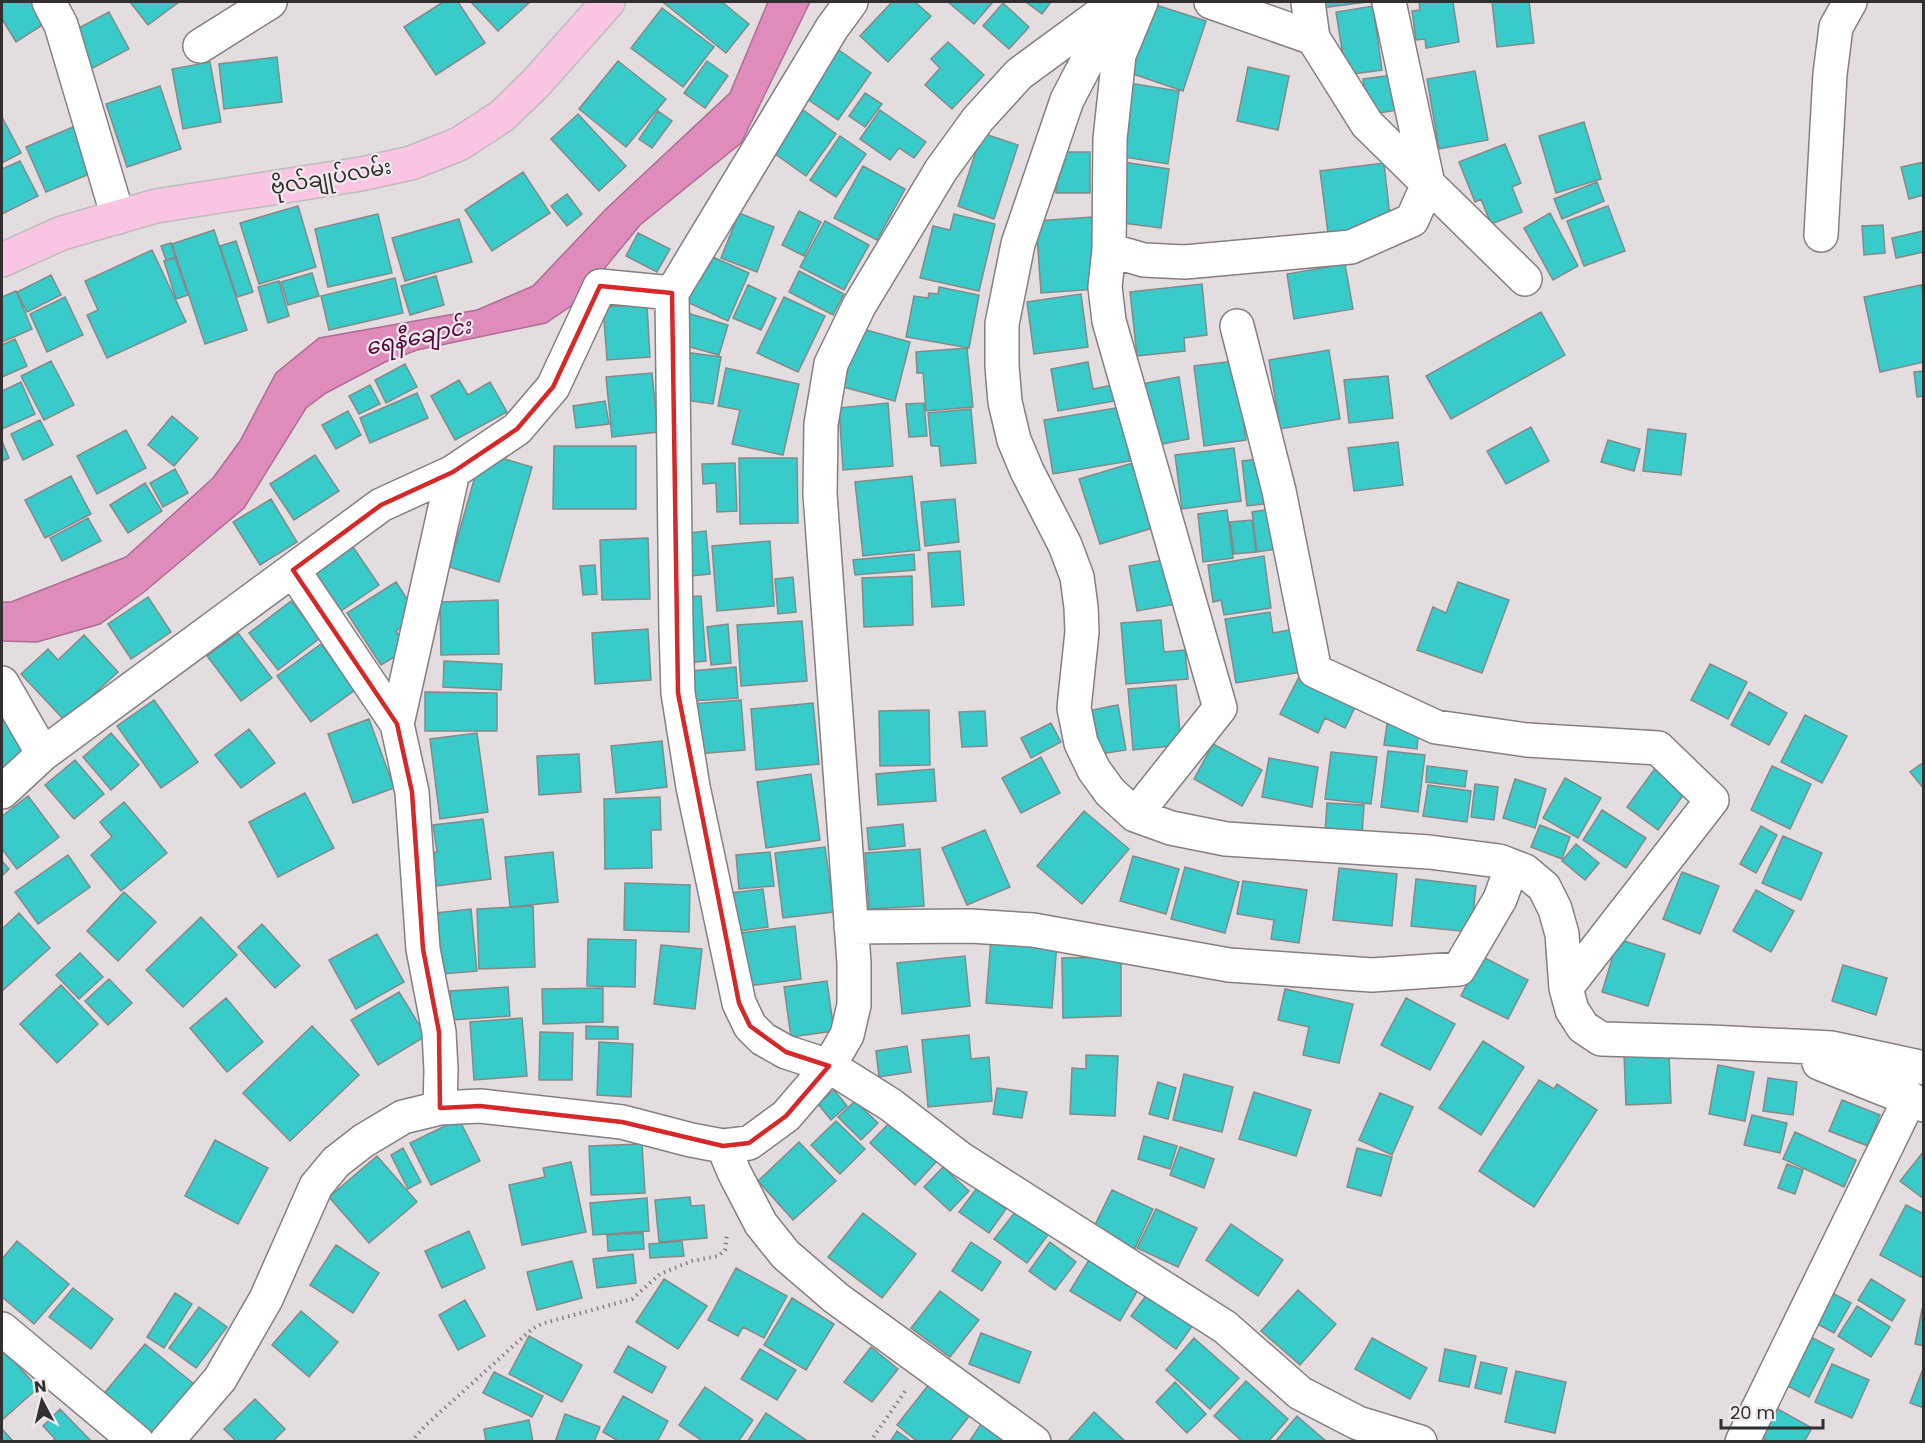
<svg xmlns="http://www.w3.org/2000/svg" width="1925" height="1443" font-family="Poppins,'Noto Sans Myanmar',sans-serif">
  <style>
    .water { fill: #df8bbc; stroke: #ab6f92; stroke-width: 1.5 }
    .building { fill: #39caca; stroke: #838a8a; stroke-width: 1.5 }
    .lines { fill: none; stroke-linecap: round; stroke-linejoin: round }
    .minor-casing { stroke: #857e82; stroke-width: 36 }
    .major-casing { stroke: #bdbcbd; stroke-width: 36 }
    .path { stroke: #827e80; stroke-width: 4; stroke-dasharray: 1.5 4.5; stroke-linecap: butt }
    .minor { stroke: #fff; stroke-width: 33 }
    .major { stroke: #fac5e3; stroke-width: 33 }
    .marked { fill: none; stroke: #d62828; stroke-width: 4.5; stroke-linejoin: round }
    .labels { text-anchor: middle; stroke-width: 4.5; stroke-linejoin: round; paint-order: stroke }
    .street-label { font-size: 21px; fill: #312f30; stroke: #f1eaed }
    .water-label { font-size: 22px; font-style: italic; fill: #550a3d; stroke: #f1eaed }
  </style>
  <rect width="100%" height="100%" fill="#e4dde0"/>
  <path class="water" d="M768 2H810L741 143 640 225 577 302 546 323 417 350 385 362 326 393 306 408 244 508 144 592 100 624 37 642 2 641V602H11L126 557 213 478 240 441 276 373 319 338 477 310 533 286 606 209 730 93Z"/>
  <path class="building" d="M5 2H45L55 17 16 42 2 19V3Z
    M130 2H179L148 25Z
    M443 2H458L485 43 436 75 404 27Z
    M471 2H530L498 31Z
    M665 2H722L749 24 726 53 664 3Z
    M892 2H915L931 16 888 62 860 36Z
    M948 2H993L974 24Z
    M1026 2H1051L1042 14Z
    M1321 2H1367L1322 8Z
    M1419 2H1453L1459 42 1426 48 1425 39 1416 40 1412 11 1420 10Z
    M1492 2H1529L1534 43 1497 47Z
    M1003 3 1029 27 1009 49 983 26Z
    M1153 4 1206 21 1183 91 1130 73Z
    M1373 6 1382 70 1346 75 1336 12Z
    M662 8 714 47 683 87 631 48Z
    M109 12 129 49 91 69 71 32Z
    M948 42 984 75 952 109 925 85 940 68 931 59Z
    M836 48 871 73 838 120 803 96Z
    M277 57 282 102 224 109 219 64Z
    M618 61 666 99 626 147 579 109Z
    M707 61 728 76 705 108 684 93Z
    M210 62 221 122 183 129 172 69Z
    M1248 67 1289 76 1278 130 1237 121Z
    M1475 71 1488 140 1439 149 1427 79Z
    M1393 75 1398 110 1367 115 1363 79Z
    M1129 83 1179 91 1168 164 1117 156Z
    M160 86 181 149 127 167 106 104Z
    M865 93 882 104 865 127 849 116Z
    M795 104 836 134 806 176 764 146Z
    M880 110 926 142 914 158 899 148 890 160 860 139Z
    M658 111 672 121 652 148 639 139Z
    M578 114 626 166 599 191 551 139Z
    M2 117 21 153 2 163Z
    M1584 122 1601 179 1556 193 1539 136Z
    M80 124 99 170 46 192 26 147Z
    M982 133 1018 145 994 219 958 206Z
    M840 136 866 154 836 197 810 180Z
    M1505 144 1521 183 1512 187 1522 212 1491 224 1481 199 1475 202 1459 162Z
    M1056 152H1090V193H1056Z
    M20 161 38 196 2 214V169Z
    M1123 162 1169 169 1161 228 1115 222Z
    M1924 162V195L1909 199 1901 167Z
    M1384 163 1391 225 1328 233 1320 171Z
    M863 166 905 189 877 240 834 218Z
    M523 172 550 213 492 251 465 210Z
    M1597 182 1604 201 1562 219 1554 199Z
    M567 194 582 214 567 226 551 206Z
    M298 206 316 267 259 284 240 223Z
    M1608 206 1625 251 1584 266 1567 221Z
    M799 211 821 222 804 256 782 245Z
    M739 213 774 227 757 272 721 258Z
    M1550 213 1578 266 1553 280 1524 228Z
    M378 214 392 273 328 287 315 229Z
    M954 214 995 224 979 291 920 278 933 226 950 230Z
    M1092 217 1097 289 1041 293 1036 221Z
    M459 219 472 262 405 281 392 238Z
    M825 221 869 245 844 290 800 267Z
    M1883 225 1885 253 1864 255 1862 226Z
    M214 230 247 330 205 344 172 244Z
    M1923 231 1924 252 1896 258 1892 238Z
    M638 233 670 249 657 272 626 256Z
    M236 241 253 292 237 297 220 246Z
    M171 243 175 257 166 260 161 246Z
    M152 250 186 322 107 358 87 315 98 310 85 281Z
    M708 255 749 273 728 321 687 302Z
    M175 258 188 295 176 299 164 261Z
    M1345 264 1353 309 1294 319 1287 274Z
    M799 271 844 294 833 315 789 292Z
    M312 273 319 296 288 305 281 282Z
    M51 275 61 295 27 312 17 292Z
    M436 276 444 305 410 315 401 286Z
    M395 278 403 313 329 330 321 296Z
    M279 281 289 316 268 323 258 287Z
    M1202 284 1207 335 1184 338 1185 351 1137 356 1130 292Z
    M748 285 776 298 761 330 733 318Z
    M1921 285 1924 297V362L1880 372 1864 297Z
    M939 287 979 295 969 348 906 337 914 296 928 298 929 293 938 294Z
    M16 291 32 329 2 342V297Z
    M1081 294 1088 347 1034 354 1027 302Z
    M65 297 83 335 47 352 30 314Z
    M784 297 825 316 798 372 757 353Z
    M647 305 650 357 607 360 603 307Z
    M1541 312 1565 355 1451 419 1426 376Z
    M687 313 728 325 719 355 679 344Z
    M859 328 910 342 895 401 843 387Z
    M15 339 27 366 2 377V345Z
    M967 348 973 407 926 411 923 373H917L916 352Z
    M1329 350 1340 419 1280 429 1269 360Z
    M684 352 721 357 713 404 677 399Z
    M51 361 74 405 44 420 21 376Z
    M1235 361 1246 440 1204 446 1194 366Z
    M1088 362 1093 389 1113 385 1115 401 1058 411 1051 369Z
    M405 364 417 387 386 403 375 380Z
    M726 368 799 384 783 455 732 444 740 410 718 406Z
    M1924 371V396L1917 397 1914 372Z
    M652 373 658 432 612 437 606 377Z
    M1388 376 1393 418 1349 423 1344 380Z
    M1179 377 1189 439 1152 446 1141 384Z
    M459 380 468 395 490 382 507 412 455 440 431 396Z
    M21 382 35 414 2 429V391Z
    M370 385 380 404 359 414 349 396Z
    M417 393 428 418 370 443 360 418Z
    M605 401 609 424 576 428 573 406Z
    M888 403 893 466 843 470 839 408Z
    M924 403 927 436 909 437 906 404Z
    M1121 407 1130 461 1053 474 1044 420Z
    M971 409 976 463 941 466 939 446H931L928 413Z
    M348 411 361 435 336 449 322 425Z
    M172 416 198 438 174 466 148 445Z
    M40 420 53 445 23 460 11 434Z
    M1531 427 1549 461 1506 484 1487 451Z
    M1648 429 1686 434 1681 475 1643 471Z
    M126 430 146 468 97 494 77 456Z
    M1608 440 1640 449 1634 471 1601 462Z
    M2 441 9 458 2 461Z
    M1398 442 1403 485 1354 491 1348 448Z
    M554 446H636V509H553Z
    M1234 448 1241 501 1182 509 1175 455Z
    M315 455 339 491 294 520 270 484Z
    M494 456 532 467 499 582 449 567 478 466 489 469Z
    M739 458H797L798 523 740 524Z
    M1267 458 1272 503 1247 506 1242 461Z
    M1136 462 1156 527 1100 544 1079 479Z
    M735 463 737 511 717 512 716 483 703 484 702 464Z
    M175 469 188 493 163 507 150 483Z
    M71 476 91 514 45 538 25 500Z
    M912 476 920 550 863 556 855 482Z
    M145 483 162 511 128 533 110 505Z
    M271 499 297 542 260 565 233 522Z
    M955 499 959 542 925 546 921 502Z
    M1272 509 1277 549 1257 552 1252 512Z
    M1227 510 1233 558 1203 562 1198 514Z
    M88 518 101 541 62 561 50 538Z
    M1252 520 1256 552 1234 554 1230 522Z
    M706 531 710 574 691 576 688 533Z
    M648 538 650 599 602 600 600 540Z
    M770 541 774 606 717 611 712 546Z
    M353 547 379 585 341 611 315 572Z
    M960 551 964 605 932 607 928 553Z
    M914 554 915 570 855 575 853 560Z
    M1264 556 1271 608 1224 615 1221 600 1213 602 1208 565Z
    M1169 559 1177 604 1137 611 1129 566Z
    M595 565 597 594 583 595 580 566Z
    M912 576 913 625 864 627 862 578Z
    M793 577 796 612 778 614 775 579Z
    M396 582 418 616 396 631 408 649 381 665 347 613Z
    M1458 582 1509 600 1482 673 1417 650 1433 607 1446 613Z
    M701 596 706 661 687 663 682 597Z
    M148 597 171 632 131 659 108 624Z
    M498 600 499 654 441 655 440 602Z
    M291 601 320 638 278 670 249 633Z
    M1270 612 1273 633 1300 628 1308 671 1236 683 1225 619Z
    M1161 620 1164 652 1185 650 1188 679 1126 684 1121 623Z
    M802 621 807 681 741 686 737 625Z
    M728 624 731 663 711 665 707 627Z
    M648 629 651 680 595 684 592 633Z
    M238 633 272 678 241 701 207 656Z
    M84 635 118 672 65 721 21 674 48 649 58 660Z
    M321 644 355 690 311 722 277 676Z
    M444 661 502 664 501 690 443 687Z
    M1710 664 1747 682 1728 719 1691 700Z
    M736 667 738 698 692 701 690 671Z
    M1301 673 1358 701 1345 728 1325 718 1318 733 1280 714Z
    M1176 685 1181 745 1133 750 1128 689Z
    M425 692 497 693V731H425Z
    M1749 692 1787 713 1769 745 1731 725Z
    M154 700 198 762 161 788 117 726Z
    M741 700 745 750 697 754 692 704Z
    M813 703 819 764 756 770 751 709Z
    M1118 705 1126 750 1101 754 1092 710Z
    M929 710 930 765 880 766 879 711Z
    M985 711 987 746 962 747 959 712Z
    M2 715 31 753 2 768Z
    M1805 715 1847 736 1822 783 1781 762Z
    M369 719 394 788 353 803 328 734Z
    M1051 723 1061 742 1031 758 1021 738Z
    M1387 724 1419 727 1417 749 1384 745Z
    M249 729 275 763 241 788 215 755Z
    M111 733 139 765 111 790 83 757Z
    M477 733 488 812 440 819 430 739Z
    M662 741 667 787 616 793 611 746Z
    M1213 744 1262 770 1242 806 1194 779Z
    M1388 751 1425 755 1418 812 1381 807Z
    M1331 752 1377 757 1371 804 1325 799Z
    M579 754 581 792 539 795 537 756Z
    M1041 757 1060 793 1021 813 1002 778Z
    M1269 758 1318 767 1312 807 1262 797Z
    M75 760 104 794 74 819 45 785Z
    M1924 762V789L1910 772Z
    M1427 766 1467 771 1465 787 1426 782Z
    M1772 766 1811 784 1790 829 1751 810Z
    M1656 767 1687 790 1658 830 1627 807Z
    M934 769 936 801 878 805 876 774Z
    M811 774 820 840 766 848 757 782Z
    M1565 778 1601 798 1578 838 1543 818Z
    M1515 779 1546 789 1535 828 1503 818Z
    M1475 784 1498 787 1494 820 1471 817Z
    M1428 785 1471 791 1467 822 1423 816Z
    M305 793 334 848 278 877 249 822Z
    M28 796 59 837 17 869 2 849V816Z
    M660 797 661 830H651L652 868 605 869 604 799Z
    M124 802 167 853 121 891 91 855 112 837 100 822Z
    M1327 803 1364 805 1362 836 1325 833Z
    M1602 810 1646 838 1626 868 1583 840Z
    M1084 811 1129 849 1082 904 1037 866Z
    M483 819 491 879 429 887 425 853 437 852 433 825Z
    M903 824 905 846 869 850 867 828Z
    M1540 825 1570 837 1562 859 1531 847Z
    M1761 826 1777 835 1756 873 1740 864Z
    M985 830 1010 887 967 905 942 848Z
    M1783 836 1822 853 1801 900 1762 883Z
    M1576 844 1599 863 1585 880 1562 861Z
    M825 847 834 912 783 918 775 853Z
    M920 849 924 906 869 909 865 853Z
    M553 852 558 902 510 907 505 857Z
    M770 852 774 886 739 889 736 855Z
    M68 855 90 887 38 924 15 892Z
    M1133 856 1179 869 1166 914 1120 901Z
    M2 861 9 869 2 876Z
    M1185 867 1239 882 1225 933 1171 919Z
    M1339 868 1397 874 1392 926 1333 920Z
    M1682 872 1719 886 1700 934 1663 919Z
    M1416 879 1476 886 1471 932 1411 926Z
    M1243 881 1307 890 1299 943 1271 939 1274 920 1237 914Z
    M625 883 690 885 689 932 624 930Z
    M763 889 768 927 727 933 722 894Z
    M1756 890 1794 911 1771 952 1733 931Z
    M124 892 156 922 118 961 87 931Z
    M533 906 535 967 479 969 477 909Z
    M471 909 477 971 442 974 436 913Z
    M19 913 50 948 2 991V929Z
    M201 917 237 955 183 1007 146 970Z
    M262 924 300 966 275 988 238 947Z
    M795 926 801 979 748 986 741 933Z
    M377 934 404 982 356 1009 329 960Z
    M991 938 1057 943 1052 1008 986 1003Z
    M588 939 636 940 635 987 587 986Z
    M1618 939 1665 954 1648 1006 1602 992Z
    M661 945 702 949 695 1009 654 1004Z
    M80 953 103 977 79 999 56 975Z
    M965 956 970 1006 902 1014 897 963Z
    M1481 956 1528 980 1508 1019 1461 996Z
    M1121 957V1016L1063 1018 1062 958Z
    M1843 965 1887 978 1876 1015 1832 1001Z
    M109 979 132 1003 108 1025 85 1001Z
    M827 981 834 1031 791 1037 784 987Z
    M61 985 98 1024 57 1063 20 1024Z
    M508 987 510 1016 452 1020 450 991Z
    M603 988V1022L543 1024 542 989Z
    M1285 989 1353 1004 1339 1063 1303 1055 1309 1027 1278 1020Z
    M399 992 426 1036 378 1065 351 1020Z
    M226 998 263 1042 227 1072 190 1028Z
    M1406 998 1455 1024 1430 1070 1381 1045Z
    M522 1018 527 1076 474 1080 470 1022Z
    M312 1026 359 1075 290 1141 243 1093Z
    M586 1026 618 1027V1039H586Z
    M540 1032 573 1033 572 1080H539Z
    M969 1035 971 1059 989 1057 992 1101 928 1107 922 1040Z
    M1483 1041 1524 1067 1481 1135 1439 1108Z
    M599 1042 633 1044 631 1097 597 1095Z
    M907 1046 911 1072 879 1077 876 1051Z
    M1669 1054 1671 1103 1626 1105 1624 1055Z
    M1086 1055 1118 1056 1115 1116 1070 1114 1072 1068 1086 1069Z
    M1718 1065 1754 1072 1745 1121 1709 1114Z
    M1184 1074 1233 1087 1222 1132 1173 1120Z
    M1768 1078 1797 1082 1793 1115 1763 1111Z
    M1539 1080 1554 1089 1557 1084 1597 1110 1534 1207 1479 1171Z
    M1158 1082 1176 1088 1168 1119 1149 1114Z
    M997 1088 1027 1092 1022 1118 993 1114Z
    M834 1090 847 1106 831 1120 818 1104Z
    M1254 1092 1311 1110 1296 1156 1239 1139Z
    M1380 1093 1413 1107 1392 1155 1359 1140Z
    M1842 1100 1880 1115 1868 1146 1829 1131Z
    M855 1101 878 1123 861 1140 838 1117Z
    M1752 1115 1787 1123 1780 1153 1744 1145Z
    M459 1119 480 1161 431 1185 410 1143Z
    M892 1120 937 1161 915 1185 870 1143Z
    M836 1121 865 1149 840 1174 811 1145Z
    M1795 1132 1856 1160 1844 1187 1783 1159Z
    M1144 1136 1177 1146 1170 1169 1138 1159Z
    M215 1140 268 1168 238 1224 185 1196Z
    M799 1142 836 1181 793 1220 758 1181Z
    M642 1144 645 1193 591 1195 589 1146Z
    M1180 1147 1214 1159 1204 1188 1170 1175Z
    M403 1148 421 1182 408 1189 391 1155Z
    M1357 1148 1392 1157 1381 1196 1347 1187Z
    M1924 1151V1199L1900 1181Z
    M377 1156 417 1202 369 1243 329 1197Z
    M571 1162 586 1232 522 1245 509 1185 545 1177 543 1168Z
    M1787 1164 1803 1170 1795 1194 1778 1188Z
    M943 1167 969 1191 950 1211 924 1187Z
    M977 1188 1006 1209 989 1233 959 1212Z
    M1112 1190 1153 1209 1134 1250 1092 1231Z
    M690 1197 691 1206 704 1205 707 1238 659 1242 655 1200Z
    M647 1198 649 1231 593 1235 590 1203Z
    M1906 1205 1924 1214V1272L1921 1277 1880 1255Z
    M1156 1209 1197 1228 1178 1267 1137 1248Z
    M1016 1211 1048 1235 1027 1263 994 1239Z
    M863 1213 916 1254 882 1298 828 1257Z
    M1231 1224 1283 1260 1258 1296 1206 1260Z
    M469 1231 485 1268 442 1288 425 1251Z
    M643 1233 644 1249 608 1251 607 1235Z
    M17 1241 69 1284 34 1324 2 1297V1259Z
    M682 1241 684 1256 650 1258 649 1244Z
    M971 1242 1001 1262 982 1291 952 1271Z
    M1050 1242 1076 1262 1055 1290 1029 1271Z
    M336 1245 379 1273 353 1313 310 1285Z
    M633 1254 636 1283 597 1288 593 1259Z
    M1089 1260 1138 1290 1120 1321 1070 1291Z
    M572 1261 582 1298 537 1310 527 1272Z
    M736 1268 787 1296 764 1338 743 1327 738 1336 708 1320Z
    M664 1279 707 1306 678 1349 636 1322Z
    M1871 1279 1905 1300 1892 1321 1858 1300Z
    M73 1288 113 1319 91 1349 49 1317Z
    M1298 1290 1336 1324 1300 1365 1261 1331Z
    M1827 1290 1851 1303 1834 1333 1810 1320Z
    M940 1291 979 1320 950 1357 911 1328Z
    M175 1293 192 1304 164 1348 147 1337Z
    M1148 1293 1193 1325 1176 1349 1131 1316Z
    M792 1298 834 1324 806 1370 764 1345Z
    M465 1300 485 1336 458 1350 439 1315Z
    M1857 1306 1890 1327 1871 1357 1838 1336Z
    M199 1307 227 1327 196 1368 169 1348Z
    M1922 1309 1924 1310V1346L1915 1344Z
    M301 1311 338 1342 309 1377 272 1345Z
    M981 1333 1031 1352 1019 1383 969 1364Z
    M1803 1333 1834 1349 1809 1397 1778 1381Z
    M529 1336 582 1365 562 1402 509 1374Z
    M1194 1338 1239 1378 1210 1409 1166 1370Z
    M1372 1338 1427 1368 1410 1399 1355 1369Z
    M145 1344 194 1384 150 1436 102 1396Z
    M628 1346 666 1367 652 1393 614 1372Z
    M871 1347 898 1369 872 1402 844 1382Z
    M2 1348 38 1388 2 1420Z
    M760 1349 796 1370 777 1400 741 1379Z
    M1445 1349 1476 1356 1469 1387 1439 1381Z
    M1481 1362 1507 1368 1501 1394 1475 1388Z
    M1832 1364 1869 1380 1852 1418 1815 1402Z
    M1924 1366V1408L1910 1403Z
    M1516 1371 1566 1382 1555 1433 1505 1422Z
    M494 1372 543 1396 532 1417 483 1393Z
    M1246 1381 1288 1419 1268 1442H1243L1214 1416Z
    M1175 1382 1206 1414 1187 1433 1156 1402Z
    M930 1383 970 1415 949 1442H918L897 1425Z
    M705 1387 753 1420 738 1442H704L679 1425Z
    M623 1396 668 1421 657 1442H620L603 1432Z
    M255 1399 285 1429 272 1442H237L224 1429Z
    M1769 1404 1812 1428 1804 1442H1770L1753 1433Z
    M60 1409 92 1442H52L55 1439 43 1426Z
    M1094 1412 1126 1442H1067Z
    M766 1413 806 1440 805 1442H747Z
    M565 1414 600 1427 594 1442H555Z
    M1297 1416 1327 1442H1275Z
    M529 1420 533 1442H486L484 1429Z
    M981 1424 1007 1442H969Z
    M2 1429 14 1442H2Z
    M897 1431 912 1442H890Z"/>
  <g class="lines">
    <g class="minor-casing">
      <path id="minor" d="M49 2 61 25 118 217
        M851 2 832 28 672 293 676 629 678 693 693 787 739 1003 750 1026 763 1039 786 1052 829 1066 891 1105 961 1159 1225 1327 1300 1393 1358 1423 1420 1442
        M1211 2 1313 38 1367 124 1525 279
        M1308 2 1313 38
        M1116 6 1067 100 1018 244 1002 324V366L1005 402 1014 440 1027 471 1065 545 1077 577 1081 607 1082 632 1074 708 1081 743 1094 770 1110 792 1135 815 1171 828 1226 839 1429 852 1499 861 1525 871 1544 887 1555 909 1562 934 1566 988 1572 1010 1583 1027 1601 1039 1710 1042 1832 1048 1924 1068
        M200 46 270 2
        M1821 235 1830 74 1836 27 1850 2
        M1109 250 1144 260 1185 262 1351 247 1412 220 1428 184 1389 2
        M1237 326 1279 491 1315 671 1436 727 1527 740 1658 748 1712 800 1566 988
        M293 570 397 724 412 792 423 949 439 1032 441 1070 440 1108
        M2 683 43 754
        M397 724 453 472
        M2 792 43 754 381 505 453 472 517 429 553 387 600 286 672 293
        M1135 815 1220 708 1109 321 1105 287 1109 250 1110 139 1119 55 1141 2
        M851 927 970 926 1033 930 1229 965 1372 975 1459 969 1500 899 1512 866
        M1819 1063 1924 1105
        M723 1146 735 1174 761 1224 786 1255 836 1298 1034 1442
        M2 1329 137 1442
        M166 1442 220 1379 266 1299 316 1186 336 1162 363 1141 403 1117 440 1108 480 1106 622 1122 691 1140 723 1146 749 1143 786 1116 829 1066 847 1035 854 1005V963L820 494 821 424 831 364 859 306 941 170 978 119 1019 74 1117 2
        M1742 1442 1910 1098"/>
    </g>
    <g class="major-casing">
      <path id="major" d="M2 260 62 233 156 206 361 174 411 163 459 144 502 116 536 83 608 2"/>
    </g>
    <path class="path" d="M411 1442 425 1426 532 1329 541 1324 632 1299 660 1274 692 1261 718 1256 725 1250 727 1234
      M870 1442 906 1390"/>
    <use href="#minor" class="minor"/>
    <use href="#major" class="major"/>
  </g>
  <path class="marked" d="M600 286 672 293 678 693 739 1003 750 1026 786 1052 829 1066 786 1116 749 1143 723 1146 622 1122 480 1106 440 1108 439 1032 423 949 412 792 397 724 293 570 381 505 453 472 517 429 553 387Z"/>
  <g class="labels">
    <g class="street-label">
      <text transform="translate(331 177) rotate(-10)" y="7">ဗိုလ်‌ချုပ်‌လမ်း</text>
    </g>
    <g class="water-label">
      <text transform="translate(418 336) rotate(-12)" y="8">ရေနီချောင်း</text>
    </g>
  </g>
  <rect width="1925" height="1443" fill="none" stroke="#312f30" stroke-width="6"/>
  <g transform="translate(42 1401) rotate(353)" stroke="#f1eaed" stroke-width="4.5" paint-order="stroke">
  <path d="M0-4.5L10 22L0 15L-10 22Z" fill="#312f30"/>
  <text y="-9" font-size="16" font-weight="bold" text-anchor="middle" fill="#312f30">N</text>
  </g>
  <path d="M1721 1419v9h102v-9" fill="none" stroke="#312f30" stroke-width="3"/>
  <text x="1730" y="1419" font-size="18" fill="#312f30" stroke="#f1eaed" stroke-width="4.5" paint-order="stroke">20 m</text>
</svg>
